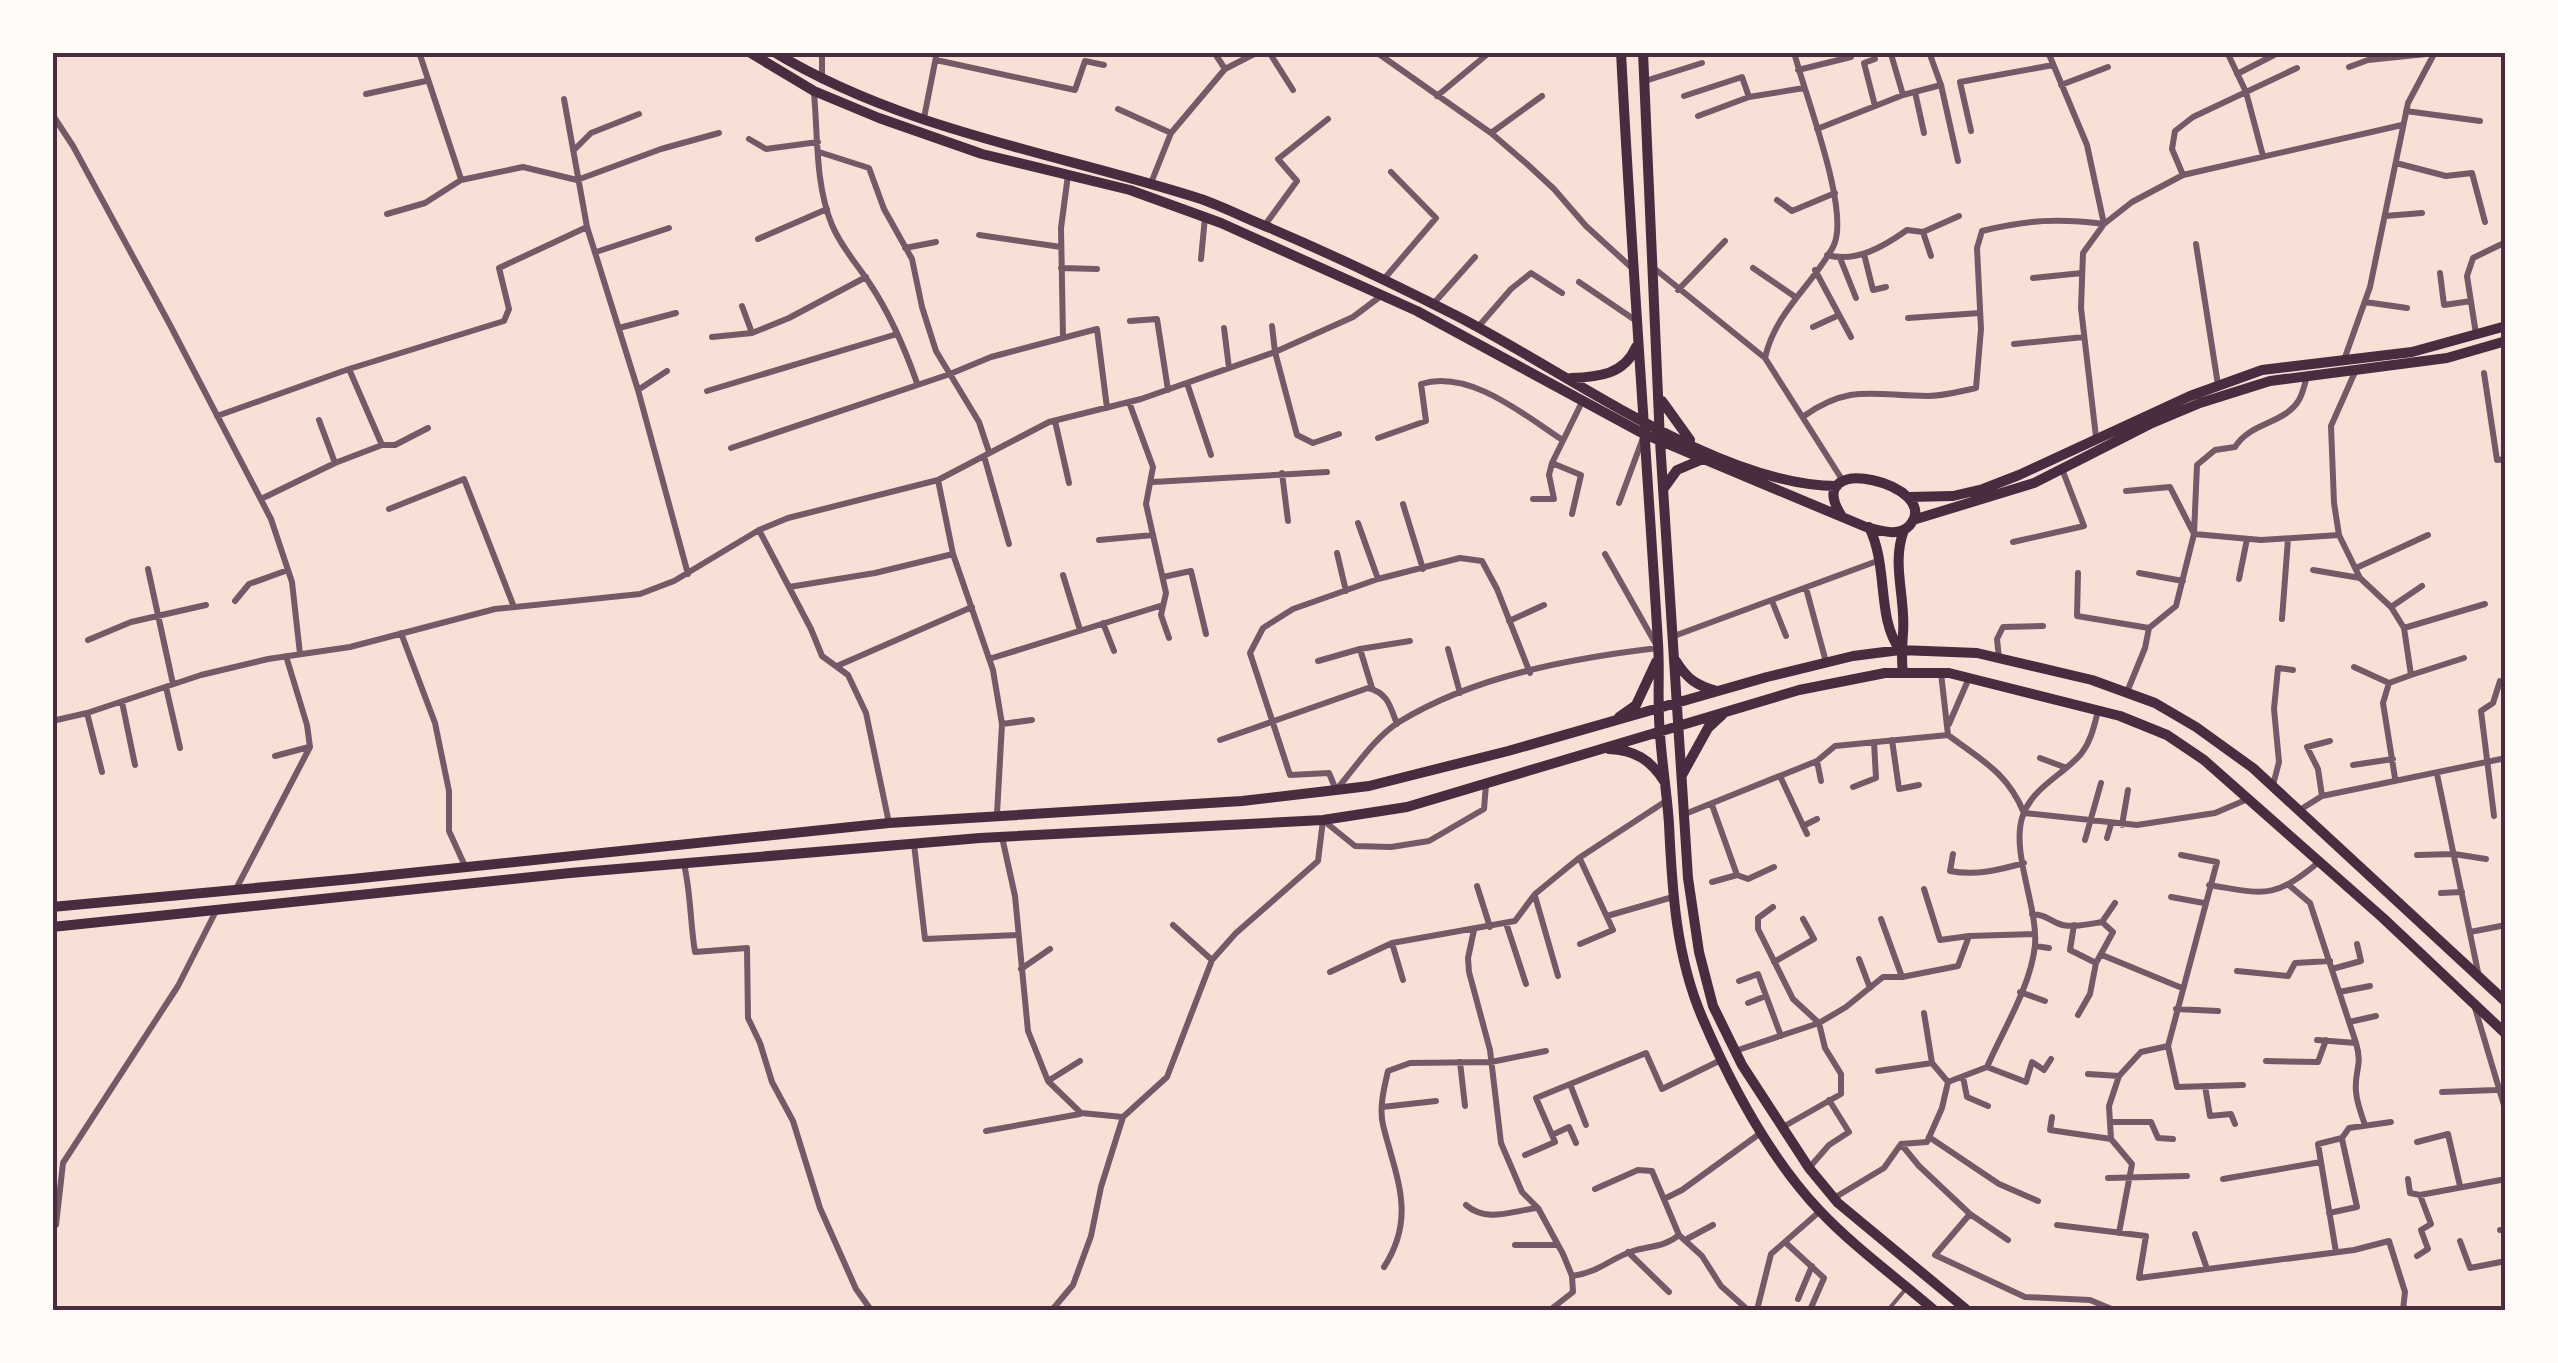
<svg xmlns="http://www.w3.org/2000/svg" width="2558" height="1363" font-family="'Source Sans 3',sans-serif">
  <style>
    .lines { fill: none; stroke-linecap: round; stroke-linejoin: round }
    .service { stroke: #755966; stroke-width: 4 }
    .minor { stroke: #755966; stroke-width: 6 }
    .secondary { stroke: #4a2c40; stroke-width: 10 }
    .neatline { fill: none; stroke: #4a2c40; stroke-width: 4 }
  </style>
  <rect width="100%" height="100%" fill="#f7e1d7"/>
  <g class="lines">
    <path class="service" d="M1888 1310 1904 1291"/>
    <path class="minor" d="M419 52 461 179
      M1214 52 1225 69
      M1269 52 1293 90
      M1376 52 1491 133 1527 164 1554 189 1586 226 1632 268
      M1929 52 1941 85 1958 161
      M2227 52 2246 92 2263 156
      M1891 54 1903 95
      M1875 59 1864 63 1875 106
      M936 60 1075 90 1085 61 1104 65
      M2349 67 2368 60 2436 53
      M1798 70 1851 57
      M2237 74 2280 52
      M822 80V52
      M1645 81 1702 63
      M2061 85 2108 67
      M1915 92 1924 133
      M814 93C818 136 815 184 832 225 841 247 857 264 870 284 890 314 905 349 917 383
      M366 94 426 81
      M1437 96 1490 52
      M1684 96 1742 77 1749 97
      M564 99 587 227 638 390 688 574
      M1118 109 1171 133
      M2406 111 2480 121
      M52 114 73 146 169 323 271 519 292 582 300 654
      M1698 116 1749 97 1804 88
      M924 118 937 52
      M1817 129 1903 95 1941 85
      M1971 131 1960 82 2053 65
      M1491 133 1542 96
      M749 139 766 149 818 142
      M574 150 591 133 639 114
      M819 152 869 168 884 209 912 259 922 307 936 351 979 422 989 452
      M2396 163 2446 176 2472 173 2485 222
      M2183 175 2172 149 2175 131 2193 117 2297 68
      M1151 183 1171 133 1225 69 1258 52
      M1777 200 1792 211 1835 193
      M387 214 425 203 461 180 523 167 577 180 661 149 719 133
      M2385 216 2422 213
      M1265 225 1297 181 1278 159 1328 119
      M1923 232 1931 256
      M979 235 1061 247
      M758 239 827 209
      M2196 244 2218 385
      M905 248 936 242
      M596 252 669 228
      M1864 254 1873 290 1886 287
      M1827 255C1856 263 1883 247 1907 230L1923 232 1959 216
      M1840 258 1856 298
      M1201 259 1205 217
      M1061 268 1097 269
      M1753 268 1794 296
      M1655 269 1765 358 1843 481
      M1815 270 1851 337
      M2440 273 2444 305 2471 301
      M2033 278 2082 273
      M1384 279 1436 218 1391 172
      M1579 282 1635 320
      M1678 290 1725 241
      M2365 302 2407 308
      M1434 303 1475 257
      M742 306 752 333
      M1908 318 1980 313
      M1130 321 1157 319 1168 390
      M1272 326 1275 352 1297 435 1313 443 1339 434
      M1478 327 1511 289 1531 273 1562 293
      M1813 327 1839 315
      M619 328 676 313
      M1224 328 1229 368
      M2476 334 2467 276 2473 258 2506 242
      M712 337 752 333 789 318 866 277
      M1063 337 1061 228 1068 175
      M2014 344 2084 337
      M1765 358C1775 312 1812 286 1833 247 1852 213 1804 93 1794 52
      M2344 360 2370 287 2408 103 2434 54
      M349 369 382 445
      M2355 372 2331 426 2334 503 2339 535 2360 578 2391 607 2404 628 2411 675 2389 683 2383 703 2395 778
      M2484 373 2497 460 2506 459
      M1187 383 1211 455
      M638 390 667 371
      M707 391 897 334
      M1129 402 1153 467 1146 504 1166 593 1161 615 1169 638
      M217 416 349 369 504 321 509 309 499 268 587 227
      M1804 416C1851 383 1875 396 1928 396 1944 396 1961 391 1976 388L1981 329 1977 248 1982 231C2027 220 2058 218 2104 224L2087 145 2048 52
      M319 420 335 463
      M1055 421 1069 483
      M2096 437 2081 308 2083 253 2104 224 2132 202 2183 175 2402 125
      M1378 438 1426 421 1421 384C1469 369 1523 414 1561 439
      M731 448 950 374 991 357 1097 329 1107 408
      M984 456 1009 544
      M1552 463 1581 475 1572 514
      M1282 473 1288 521
      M938 480 953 554 993 670 1002 724 997 814
      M1153 482 1327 472
      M2126 491 2170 487 2194 534 2261 540 2339 535
      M261 499 335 463 382 445H395L428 428
      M1533 499H1554L1549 475 1552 463 1583 400
      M1619 503 1643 438
      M1403 504 1423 569
      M389 509 464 479 514 607
      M1358 523 1378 579
      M759 530 811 629 822 656 848 675 866 713 889 823
      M1099 540 1153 535
      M2013 542 2084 526 2062 469
      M1337 553 1346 591
      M2356 568 2428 535
      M148 569 173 684
      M2313 570 2360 578
      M2078 573 2077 616 2149 628
      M2139 573 2183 581
      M1063 575 1080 630
      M1163 577 1191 571 1206 634
      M2239 579 2247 539
      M789 587 875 573 953 554
      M1806 588 1826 662
      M235 601 249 584 288 570
      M1772 601 1786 636
      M2391 607 2422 586
      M2282 619 2288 539
      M1509 621 1544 605
      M1103 623 1114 651
      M2404 628 2485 604
      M401 633 435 723 449 791V831L465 866
      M1674 636 1880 560
      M88 640 131 622 206 605
      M1360 649 1372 688
      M1448 649 1460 693
      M1999 658 1997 639 2003 627 2043 626
      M989 659 1163 605
      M1318 661 1360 649 1410 641
      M837 666 972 607
      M2354 667 2389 683
      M1530 673 1497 589 1482 561 1460 558 1378 579 1293 609 1263 628 1250 653 1290 775 1329 773 1336 790C1355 768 1374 738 1399 722 1474 676 1572 658 1658 648L1605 554
      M1941 673 1948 735
      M2411 675 2464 658
      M166 687 180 748
      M2127 692 2145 648 2149 628 2176 606 2194 534 2197 465 2215 450 2235 447C2250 422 2285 424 2299 400 2303 393 2305 383 2307 376
      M122 702 135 765
      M87 713 102 772
      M52 721 87 713 201 675 268 659 350 647 495 609 640 594 674 581 759 530 788 518 938 480 1049 422 1141 399 1275 352 1353 317 1381 296
      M1002 724 1032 720
      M1949 724 1969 678
      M1220 740 1368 688C1388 693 1390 706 1397 724
      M1892 740 1899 789 1919 785
      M275 756 309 747
      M2040 758 2064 767
      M1817 761 1821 781
      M2353 765 2393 759
      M2437 774 2479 977
      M1780 776 1807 834
      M2273 785 2279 762 2274 709 2278 668 2293 670
      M1853 787 1876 778 1874 742
      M2322 796 2318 769 2307 747 2330 741
      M1712 805 1737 875
      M2298 811 2322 796 2506 758
      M1685 814 1817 761 1835 746 1948 735C1981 760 2007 772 2024 813L2137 825 2215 813 2248 799
      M2494 816 2481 711 2493 703 2500 681
      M1324 821 1355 846 1391 847 1429 841 1484 809 1486 785
      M2122 825 2128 790
      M1803 826 1817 819
      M1002 837 1015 896 1028 1031 1048 1081 1081 1113 1123 1117
      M2107 838 2111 824
      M2085 840 2101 783
      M914 844 925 939 1018 935
      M1953 854 1950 871C1976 876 1999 870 2024 863
      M2181 855 2217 862 2168 1046 2177 1087 2243 1085
      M2417 855 2454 854 2486 859
      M1580 859 1613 930 1580 944
      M684 864C691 894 690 922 695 952L747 948 748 1018 760 1043 772 1082 793 1121 820 1208 856 1289 871 1310
      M1712 882 1737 875 1748 879 1774 867
      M2209 885C2265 894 2273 900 2319 862
      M1477 886 1490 927
      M2290 886 2310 903 2356 1043C2363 1066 2354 1071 2356 1092 2357 1103 2361 1114 2365 1125
      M236 889 310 747 307 725 286 656
      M1924 889 1940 940 1969 936
      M2441 893 2462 892
      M1535 896 1558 976
      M2171 897 2204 903
      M1773 907 1758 918V929L1793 999 1819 1023 1825 1048 1841 1074V1094L1783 1127
      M2032 914C2045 915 2046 918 2057 923 2069 929 2089 924 2102 922L2115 903
      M1607 916 1673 897
      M1881 919 1902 977
      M1506 923 1526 984
      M1173 925 1212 960
      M2074 925 2070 950 2096 963
      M1474 930 1468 958 1469 972 1490 1050 1501 1143 1522 1192 1538 1208 1563 1254 1572 1276 1573 1292 1550 1310
      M2470 932 2506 925
      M1392 943 1403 980
      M2035 946 2049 948
      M2102 955 2182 988
      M1859 959 1870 988
      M1774 962 1814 939 1803 919
      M1021 969 1050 949
      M2332 969 2361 961 2357 944
      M2237 971 2288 976 2295 963 2330 961
      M1330 972 1392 943 1515 921 1535 894 1579 858 1666 801
      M1739 981 1758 974 1781 1036
      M2020 992 2045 1001
      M2339 992 2370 986
      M1748 1003 1766 996
      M2475 1008 2506 1112
      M2176 1009 2218 1011
      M1924 1013 1932 1063 1948 1082
      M2078 1015 2090 994 2096 963 2113 932 2102 922
      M2349 1022 2376 1016
      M2317 1040 2356 1043
      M1735 1051 1819 1023 1846 1007 1883 977H1902L1958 966 1969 936 2034 934
      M2266 1061 2318 1062 2326 1040
      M1460 1062 1465 1106
      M1987 1067 2026 1082 2032 1062 2044 1070 2051 1059
      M1878 1071 1932 1063
      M2088 1074 2119 1076
      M1963 1077 1967 1097 1988 1106
      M1048 1081 1080 1061
      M1570 1084 1586 1125
      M2205 1086 2210 1116 2231 1114 2235 1124
      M2442 1092 2496 1090
      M1382 1107 1436 1101
      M2052 1117 2050 1130 2111 1139
      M2110 1122H2151L2158 1138 2173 1139
      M986 1131 1080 1114
      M1552 1135 1569 1127 1576 1143
      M1929 1137 1999 1184 2038 1201
      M2417 1142 2448 1134 2460 1186
      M1901 1144 1919 1166 1970 1214 2008 1240
      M1525 1155 1555 1142 1536 1098 1646 1053 1662 1089 1721 1060
      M1809 1168 1829 1145 1849 1132 1829 1100
      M2108 1178 2187 1176
      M2223 1179 2321 1162
      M2408 1179 2410 1193 2420 1195 2506 1179
      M1834 1198 1884 1168 1901 1144 1927 1142 1942 1108 1948 1082 1987 1067C2003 1030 2031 986 2035 945 2038 906 2010 851 2023 815 2033 787 2063 775 2081 754 2091 741 2094 727 2098 711
      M1664 1199 1682 1190 1762 1132
      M1466 1205C1486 1223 1512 1211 1537 1208
      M2329 1213 2357 1207 2342 1139
      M1970 1214 1935 1255 2025 1297 2090 1300 2114 1310
      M56 1225 63 1163 178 986 216 911
      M2057 1225 2146 1236 2139 1278 2354 1250 2389 1241 2405 1292 2403 1310
      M2500 1230H2506
      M2119 1233 2132 1164 2111 1139 2109 1106 2119 1076 2141 1052 2168 1046
      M2195 1234 2207 1269
      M1679 1235 1702 1256 1721 1286 1748 1310
      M1685 1240 1713 1225
      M2460 1241 2470 1268 2506 1261
      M1786 1243 1824 1278 1810 1310
      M1515 1245H1558
      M1628 1252 1669 1292
      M2336 1252 2318 1144 2342 1138 2349 1128 2391 1122
      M2417 1256 2428 1249 2421 1230 2431 1224 2420 1195
      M1384 1267C1417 1216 1396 1178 1383 1125 1379 1108 1384 1088 1388 1071L1410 1063 1491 1062 1546 1051
      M1572 1276C1600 1272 1611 1258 1633 1251 1649 1246 1665 1247 1679 1235L1652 1171 1638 1170 1595 1189
      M1798 1299 1812 1266
      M1052 1310 1073 1285 1091 1236 1101 1187 1123 1117 1167 1077 1212 960 1236 933 1318 861 1323 820
      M1757 1310 1771 1254 1819 1212
      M2465 1310H2467"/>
    <path class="secondary" d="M749 52 814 91 879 118 982 154 1130 190 1221 223 1417 311 1644 434 1866 527C1879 530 1899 538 1910 525 1944 485 1800 449 1841 515
      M774 52C904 131 1058 153 1201 199 1224 207 1247 219 1270 228 1333 255 1394 284 1455 315 1562 369 1718 486 1837 486
      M1621 52C1631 249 1646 446 1658 643 1660 673 1657 704 1660 734 1662 764 1667 794 1669 824 1672 890 1676 956 1702 1017 1731 1085 1769 1157 1820 1211 1854 1247 1897 1278 1934 1310
      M1643 52 1660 441 1688 878 1699 952 1713 1006 1742 1065 1809 1168 1838 1203 1967 1310
      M1571 378C1598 377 1624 375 1636 347
      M1662 401 1690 440
      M1664 488 1677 470 1703 459
      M1909 497 1953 496 1983 489 2019 475 2190 396 2262 370 2412 352 2506 326
      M1913 520 2034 483 2150 424 2200 403 2270 381 2447 358 2506 341
      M1869 527C1889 567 1876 617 1900 650
      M1676 661C1687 679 1697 686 1717 691
      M1903 673C1901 658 1902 647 1903 633 1906 598 1891 564 1904 530
      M1619 717 1636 705 1656 662
      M1609 749C1634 750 1650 759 1664 781
      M1682 775 1708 728 1722 715
      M52 907 352 879 889 823 1242 801 1336 790 1369 786 1508 751 1767 677 1853 656 1900 650 1977 653 2092 680 2155 703 2196 727 2253 768 2506 1002
      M52 927 570 873 980 838 1323 820 1407 807 1799 690 1885 673H1949L2120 716 2167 735 2204 760 2383 918 2506 1034"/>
  </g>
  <rect width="2558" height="1363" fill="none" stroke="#fffaf5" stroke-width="110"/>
  <rect x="55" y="55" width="2448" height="1253" class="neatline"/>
</svg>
